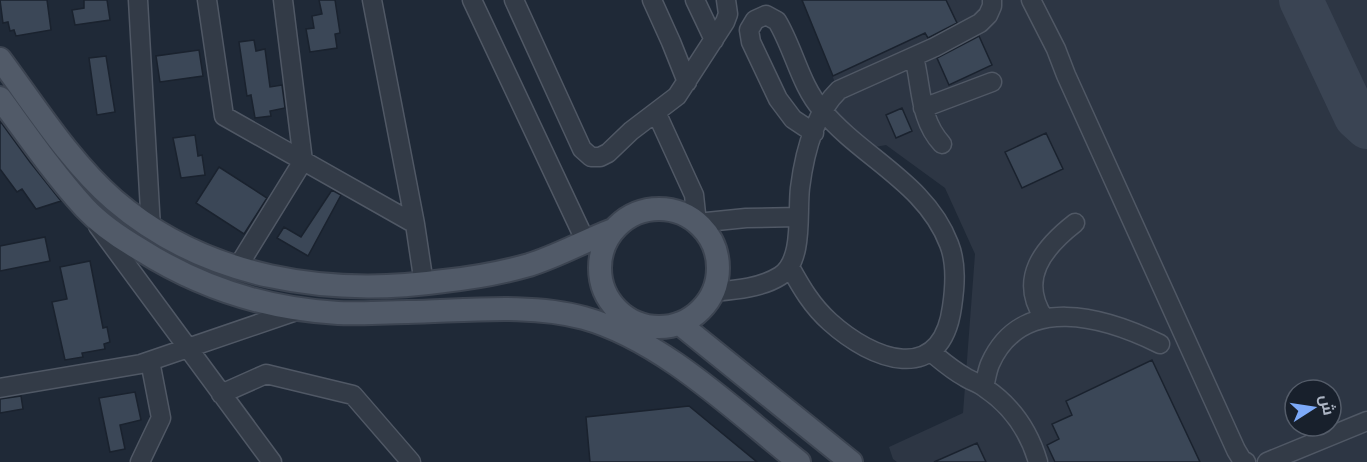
<svg xmlns="http://www.w3.org/2000/svg" width="1367" height="462" font-family="'PT Sans',Cairo,sans-serif">
  <style>
    .airport { fill: #2d3644; fill-rule: evenodd }
    .lines { fill: none; stroke-linecap: round; stroke-linejoin: round }
    .taxiway { stroke: #3a4453; stroke-width: 44 }
    .building { fill: #3b4757; stroke: #1a222e; stroke-width: 1.5 }
    .minor-casing { stroke: #505865; stroke-width: 21 }
    .major-casing { stroke: #3c4451; stroke-width: 26 }
    .minor { stroke: #333b47; stroke-width: 18 }
    .major { stroke: #515a68; stroke-width: 22 }
  </style>
  <rect width="100%" height="100%" fill="#1f2937"/>
  <path class="airport" d="M802 0H1367V462H897L893 459 889 447 963 413 975 254 945 188 886 145 870 148 847 127 835 110 842 100ZM1295 390H1331V426H1295Z"/>
  <g class="lines">
    <path class="taxiway" d="M1301 0 1356 117 1367 127"/>
  </g>
  <path class="building" d="M0 0H47L51 30 16 36 14 30 10 31 8 22 3 23Z
    M84 0H107L110 20 75 25 72 10 84 8Z
    M319 0H335L340 33 335 34 337 48 310 52 306 29 314 28 312 16 322 14Z
    M802 0H946L957 23 928 38 925 33 833 76Z
    M979 36 992 65 949 85 937 58Z
    M254 40 256 51 265 49 270 87 282 85 285 108 270 111 271 116 255 118 251 95 247 96 239 42Z
    M199 50 203 76 160 82 156 56Z
    M106 56 115 112 97 115 89 58Z
    M902 108 912 131 896 138 886 115Z
    M0 121 30 162 61 201 36 209 22 189 17 192 0 169Z
    M1046 133 1063 169 1022 188 1005 152Z
    M195 135 198 156 202 155 205 175 181 178 173 138Z
    M219 167 267 198 244 234 196 203Z
    M332 190 341 195 308 256 277 238 284 227 301 237Z
    M45 237 50 261 0 271V246Z
    M90 261 103 328 107 327 110 342 104 344 105 349 82 353 83 357 65 360 52 302 67 299 60 267Z
    M1152 360 1200 462H1055L1047 445 1059 439 1052 424 1072 415 1066 401Z
    M135 392 141 420 120 425 125 449 110 452 99 398Z
    M21 396 23 409 0 413V399Z
    M689 406 757 462H590L586 417Z
    M977 443 986 462H934Z"/>
  <g class="lines">
    <g class="minor-casing">
      <path id="minor" d="M138 0 151 228
        M207 0 224 116 415 224
        M372 0 415 224 424 284
        M472 0 585 240
        M514 0 582 149 591 157H600L608 153 631 131 677 96 725 22 728 14 726 0
        M652 0 671 42 687 82
        M695 0 714 40
        M1031 0 1056 49 1066 75 1236 450 1242 460 1246 462
        M914 57C922 88 919 119 942 144
        M923 108 992 82
        M656 112 694 195 697 223 746 218 798 217
        M98 226 272 462
        M790 267C801 287 812 306 830 322 872 360 941 387 952 307 955 287 957 264 949 244 926 183 862 158 822 110 800 85 794 49 777 21L766 15 755 20 749 30 751 42 778 99 793 119 814 133
        M237 268 303 161 283 0
        M713 292C735 290 761 288 780 276 804 261 797 213 800 188 804 156 814 114 839 90L935 47 980 23 988 15 992 6V0
        M1044 318C1018 279 1043 248 1075 223
        M931 352C942 361 952 370 965 377 971 381 979 383 985 388 1012 406 1029 431 1038 462
        M984 387C986 380 987 371 990 364 1022 292 1105 317 1160 344
        M0 388 141 364 299 310
        M221 394 266 374 353 395 411 462
        M140 462 161 418 150 361
        M1267 462 1367 421"/>
    </g>
    <g class="major-casing">
      <path id="major" d="M0 59C35 106 70 162 114 200 206 279 328 297 444 281 473 278 501 273 529 265 558 256 584 241 613 230
        M0 98C27 135 54 174 85 208 101 225 122 239 141 250 201 288 267 309 338 313 361 314 385 312 408 312 463 311 531 303 584 318 663 340 736 412 799 462
        M600 268a59 59 0 1 1 118 0a59 59 0 1 1-118 0Z
        M680 324 851 462"/>
    </g>
    <use href="#minor" class="minor"/>
    <use href="#major" class="major"/>
  </g>
  <g transform="translate(1313 408) rotate(78)"><circle r="28" fill="#18202c" stroke="#545c69" stroke-width="1.5"/>
  <path d="M0-4.5L10 22L0 15L-10 22Z" fill="#7daaf9"/>
  <text y="-9" font-size="16" font-weight="bold" text-anchor="middle" fill="#adb5c4">ش</text>
  </g>
</svg>
